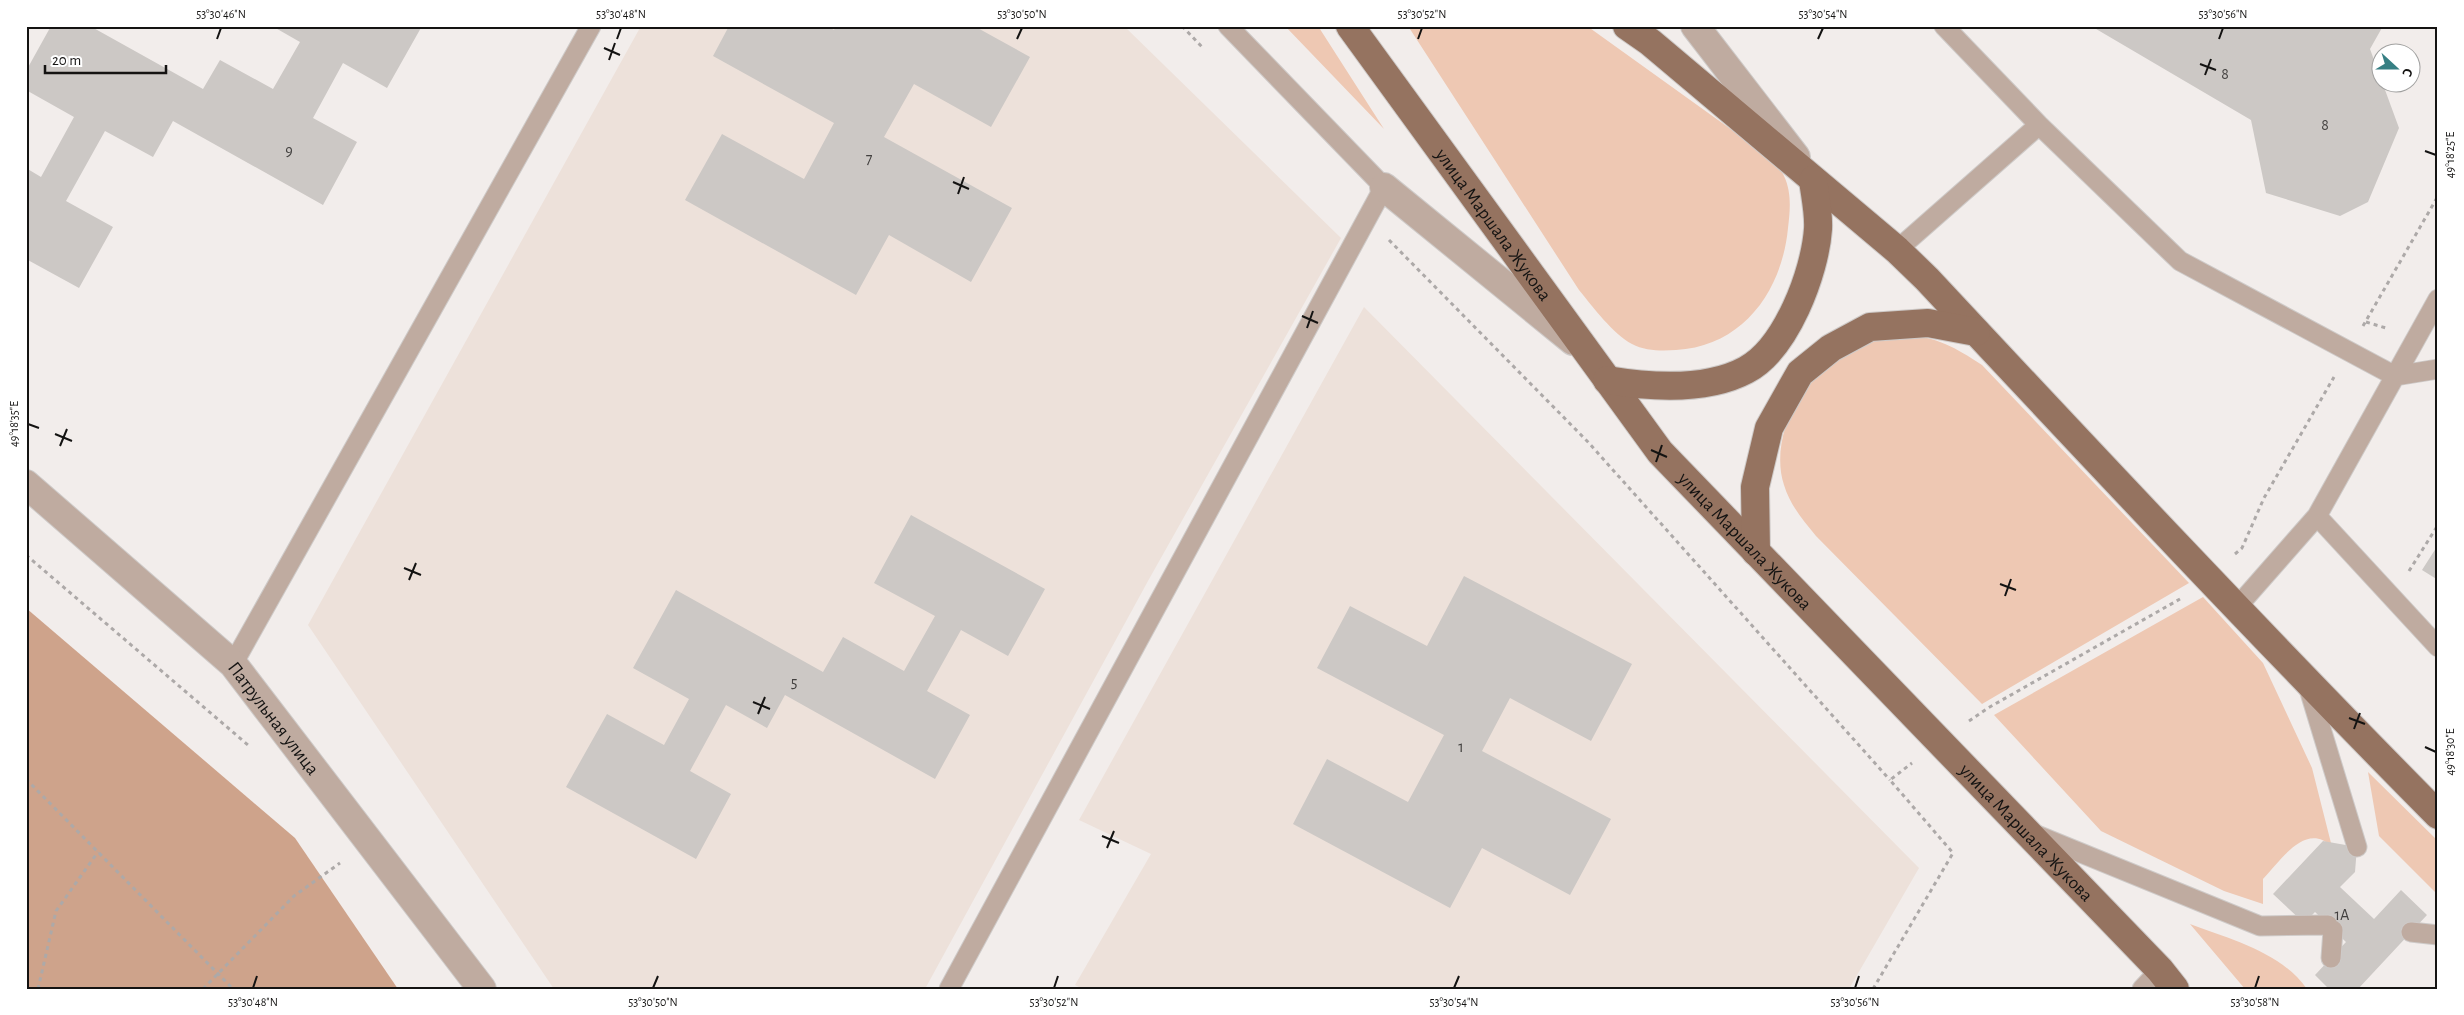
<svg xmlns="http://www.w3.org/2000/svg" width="2464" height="1015" font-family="'Alegreya Sans',sans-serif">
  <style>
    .built { fill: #ede1da }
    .green { fill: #eec8b3 }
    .forest { fill: #cea38b }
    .building { fill: #ccc8c5 }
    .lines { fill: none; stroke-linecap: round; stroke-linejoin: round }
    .service-casing { stroke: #cecac8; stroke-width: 21 }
    .minor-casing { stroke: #cecac8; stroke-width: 30 }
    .tertiary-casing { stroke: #cecac8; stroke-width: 30 }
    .primary-casing { stroke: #cecac8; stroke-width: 30 }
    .path { stroke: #ada9a8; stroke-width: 3; stroke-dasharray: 4 4; stroke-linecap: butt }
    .service { stroke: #bfaba0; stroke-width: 19 }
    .minor { stroke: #bfaba0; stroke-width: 28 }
    .tertiary { stroke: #bfaba0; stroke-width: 28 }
    .primary { stroke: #957360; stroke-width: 28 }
    .ticks { fill: none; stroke: #141312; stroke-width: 2 }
    .labels { text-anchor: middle; stroke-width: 4.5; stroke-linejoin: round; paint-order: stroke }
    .number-label { font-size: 16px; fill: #42403f }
    .street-label { font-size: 19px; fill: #141312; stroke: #fff }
    .neatline { fill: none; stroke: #141312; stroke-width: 2 }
    .ticks-label { font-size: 12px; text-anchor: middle; fill: #141312 }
  </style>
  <rect width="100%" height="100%" fill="#f2edeb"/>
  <path class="built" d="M641 26H1124L1341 238 1148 581 925 989H554L308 625Z
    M1364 307 1919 868 1849 989H1083L1075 985 1151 854 1079 820Z"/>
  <path class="green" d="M1285 26H1318L1384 129Z
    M1408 26H1587L1764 153C1770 160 1781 168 1784 176 1792 193 1790 211 1788 228 1782 291 1743 346 1676 350 1662 351 1645 351 1632 344 1613 334 1593 307 1579 290Z
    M1905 334C1938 338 1955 347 1982 365L2189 583 1982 704 1816 536C1803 520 1790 505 1784 485 1768 437 1805 367 1850 348 1867 341 1887 338 1905 334Z
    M2203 597 2263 663 2312 768 2332 847C2306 821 2281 860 2263 879V904L2224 891 2101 831 1994 715Z
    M2368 772 2438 841V895L2379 836Z
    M2190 924C2230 939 2281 952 2307 989H2245Z"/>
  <path class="forest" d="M26 608 295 838 398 989H26Z"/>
  <path class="building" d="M51 26H90L203 89 220 60 273 89 300 42 272 26H422L387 88 343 63 313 118 357 142 323 205 173 121 153 157 105 131 66 201 113 227 79 288 26 259V168L41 177 74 117 26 90V71Z
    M729 26H827L834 30 836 26H974L1030 57 991 127 914 84 884 137 1012 208 971 282 889 235 856 295 685 200 722 134 804 179 834 123 713 56Z
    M2091 26H2383L2370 49 2399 128 2368 202 2340 216 2266 193 2251 120Z
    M911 515 1045 589 1008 656 961 630 927 691 970 715 935 779 785 695 767 728 726 705 690 771 731 794 696 859 566 787 607 714 664 745 689 699 633 668 676 590 823 672 843 637 904 671 935 616 874 583Z
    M2438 545V580L2422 570Z
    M1464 576 1632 664 1591 741 1510 698 1482 751 1611 819 1570 895 1482 848 1450 908 1293 824 1327 759 1408 802 1444 735 1317 668 1350 606 1427 646Z
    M2323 841 2357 847 2355 872 2340 887 2374 919 2401 890 2427 915 2358 989H2329L2315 975 2346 942 2315 912 2304 923 2273 894Z"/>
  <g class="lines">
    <g class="service-casing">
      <path id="service" d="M1944 26 2039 125 2180 261 2395 376 2438 369
        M1897 250 2039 125
        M2317 516 2438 647
        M2237 607 2317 516 2438 299
        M233 664 591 26
        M2308 686 2357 847
        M2032 833 2260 926 2328 925
        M2411 932 2438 935
        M2331 958 2333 930
        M949 989 1384 187 1228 26
        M2142 989 2160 970"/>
    </g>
    <g class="minor-casing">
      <path id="minor" d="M1695 26 1796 157
        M1384 187 1573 341"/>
    </g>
    <g class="tertiary-casing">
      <g id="tertiary">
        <path id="s1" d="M26 484 233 664 482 989"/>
      </g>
    </g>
    <g class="primary-casing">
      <g id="primary">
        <path id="s2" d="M1350 26 1660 452 2160 970 2175 989"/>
        <path d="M1627 26 1650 42 1897 250 1927 279C2095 459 2264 639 2438 815"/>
        <path d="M1607 380C1649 387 1707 391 1746 370 1786 349 1815 273 1818 229 1819 213 1815 196 1813 180"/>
        <path d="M1756 552 1755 487 1769 428 1800 373 1831 348 1870 327 1928 323 1976 332"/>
      </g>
    </g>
    <path class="path" d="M1182 26 1204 49
      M1389 240 1588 442 1890 780
      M2366 322 2386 328
      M2363 326 2438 196
      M2235 554 2242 548 2264 498 2334 377
      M26 555 248 745
      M2409 571 2438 525
      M1969 721 1988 708 2180 599
      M26 779 233 989
      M38 989 56 911 98 852
      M203 989 294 896 340 863
      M1873 989 1953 853 1890 780 1912 763"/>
    <use href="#service" class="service"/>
    <use href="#minor" class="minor"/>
    <use href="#tertiary" class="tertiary"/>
    <use href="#primary" class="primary"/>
  </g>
  <path class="ticks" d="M217 39 221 28M617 39 621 28M1017 39 1022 28M1418 39 1422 28M1818 39 1823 28M2219 39 2223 28M604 48 620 55M609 60 615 43M2200 64 2216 70M2205 75 2211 59M2425 151 2436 155M953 182 969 189M958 194 964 177M1302 316 1318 323M1307 328 1313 311M28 424 39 428M55 434 72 441M60 446 67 429M1651 450 1667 457M1656 462 1662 445M404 568 421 575M409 580 416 563M2000 584 2016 590M2005 596 2011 579M753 702 770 709M758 714 765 697M2349 718 2365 724M2354 729 2360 713M2425 747 2436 752M1102 836 1119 843M1107 848 1114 831M253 988 257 976M653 988 658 976M1054 988 1058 976M1454 988 1459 976M1855 988 1859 976M2255 988 2259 976"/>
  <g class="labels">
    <g class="number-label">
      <text x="2225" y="79">8</text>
      <text x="2325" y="130">8</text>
      <text x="289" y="156">9</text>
      <text x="869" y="164">7</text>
      <text x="794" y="687">5</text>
      <text x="1461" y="752">1</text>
      <text x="2342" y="920">1А</text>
    </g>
    <g class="street-label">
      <text dy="7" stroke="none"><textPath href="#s2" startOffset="245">улица Маршала Жукова</textPath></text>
      <text dy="7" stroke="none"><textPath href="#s2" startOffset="650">улица Маршала Жукова</textPath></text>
      <text dy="7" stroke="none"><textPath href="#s1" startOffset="342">Патрульная улица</textPath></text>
      <text dy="7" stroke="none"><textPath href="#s2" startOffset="1055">улица Маршала Жукова</textPath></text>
    </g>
  </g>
  <rect width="2464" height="1015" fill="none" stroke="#ffffff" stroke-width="55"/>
  <g transform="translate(2396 68) rotate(111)"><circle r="24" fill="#ffffff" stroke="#a1a1a0"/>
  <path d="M0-4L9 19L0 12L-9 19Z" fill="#367f83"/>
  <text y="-8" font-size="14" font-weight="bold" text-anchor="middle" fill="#141312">С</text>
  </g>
  <path d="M45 65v8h121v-8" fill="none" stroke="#141312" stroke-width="2.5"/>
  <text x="52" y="65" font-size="15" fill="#141312" stroke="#ffffff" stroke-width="4" paint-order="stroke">20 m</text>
  <rect x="28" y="28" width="2408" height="960" class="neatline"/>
  <g class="ticks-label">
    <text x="221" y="18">53°30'46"N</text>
    <text x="621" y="18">53°30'48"N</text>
    <text x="1022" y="18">53°30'50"N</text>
    <text x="1422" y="18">53°30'52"N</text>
    <text x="1823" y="18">53°30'54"N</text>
    <text x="2223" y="18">53°30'56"N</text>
    <text transform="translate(2450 155) rotate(-90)" y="4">49°18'25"E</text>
    <text transform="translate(14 424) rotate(-90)" y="4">49°18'35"E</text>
    <text transform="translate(2450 752) rotate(-90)" y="4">49°18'30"E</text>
    <text x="253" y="1006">53°30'48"N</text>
    <text x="653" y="1006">53°30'50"N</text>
    <text x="1054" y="1006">53°30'52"N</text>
    <text x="1454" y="1006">53°30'54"N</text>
    <text x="1855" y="1006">53°30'56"N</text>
    <text x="2255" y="1006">53°30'58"N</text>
  </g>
</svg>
